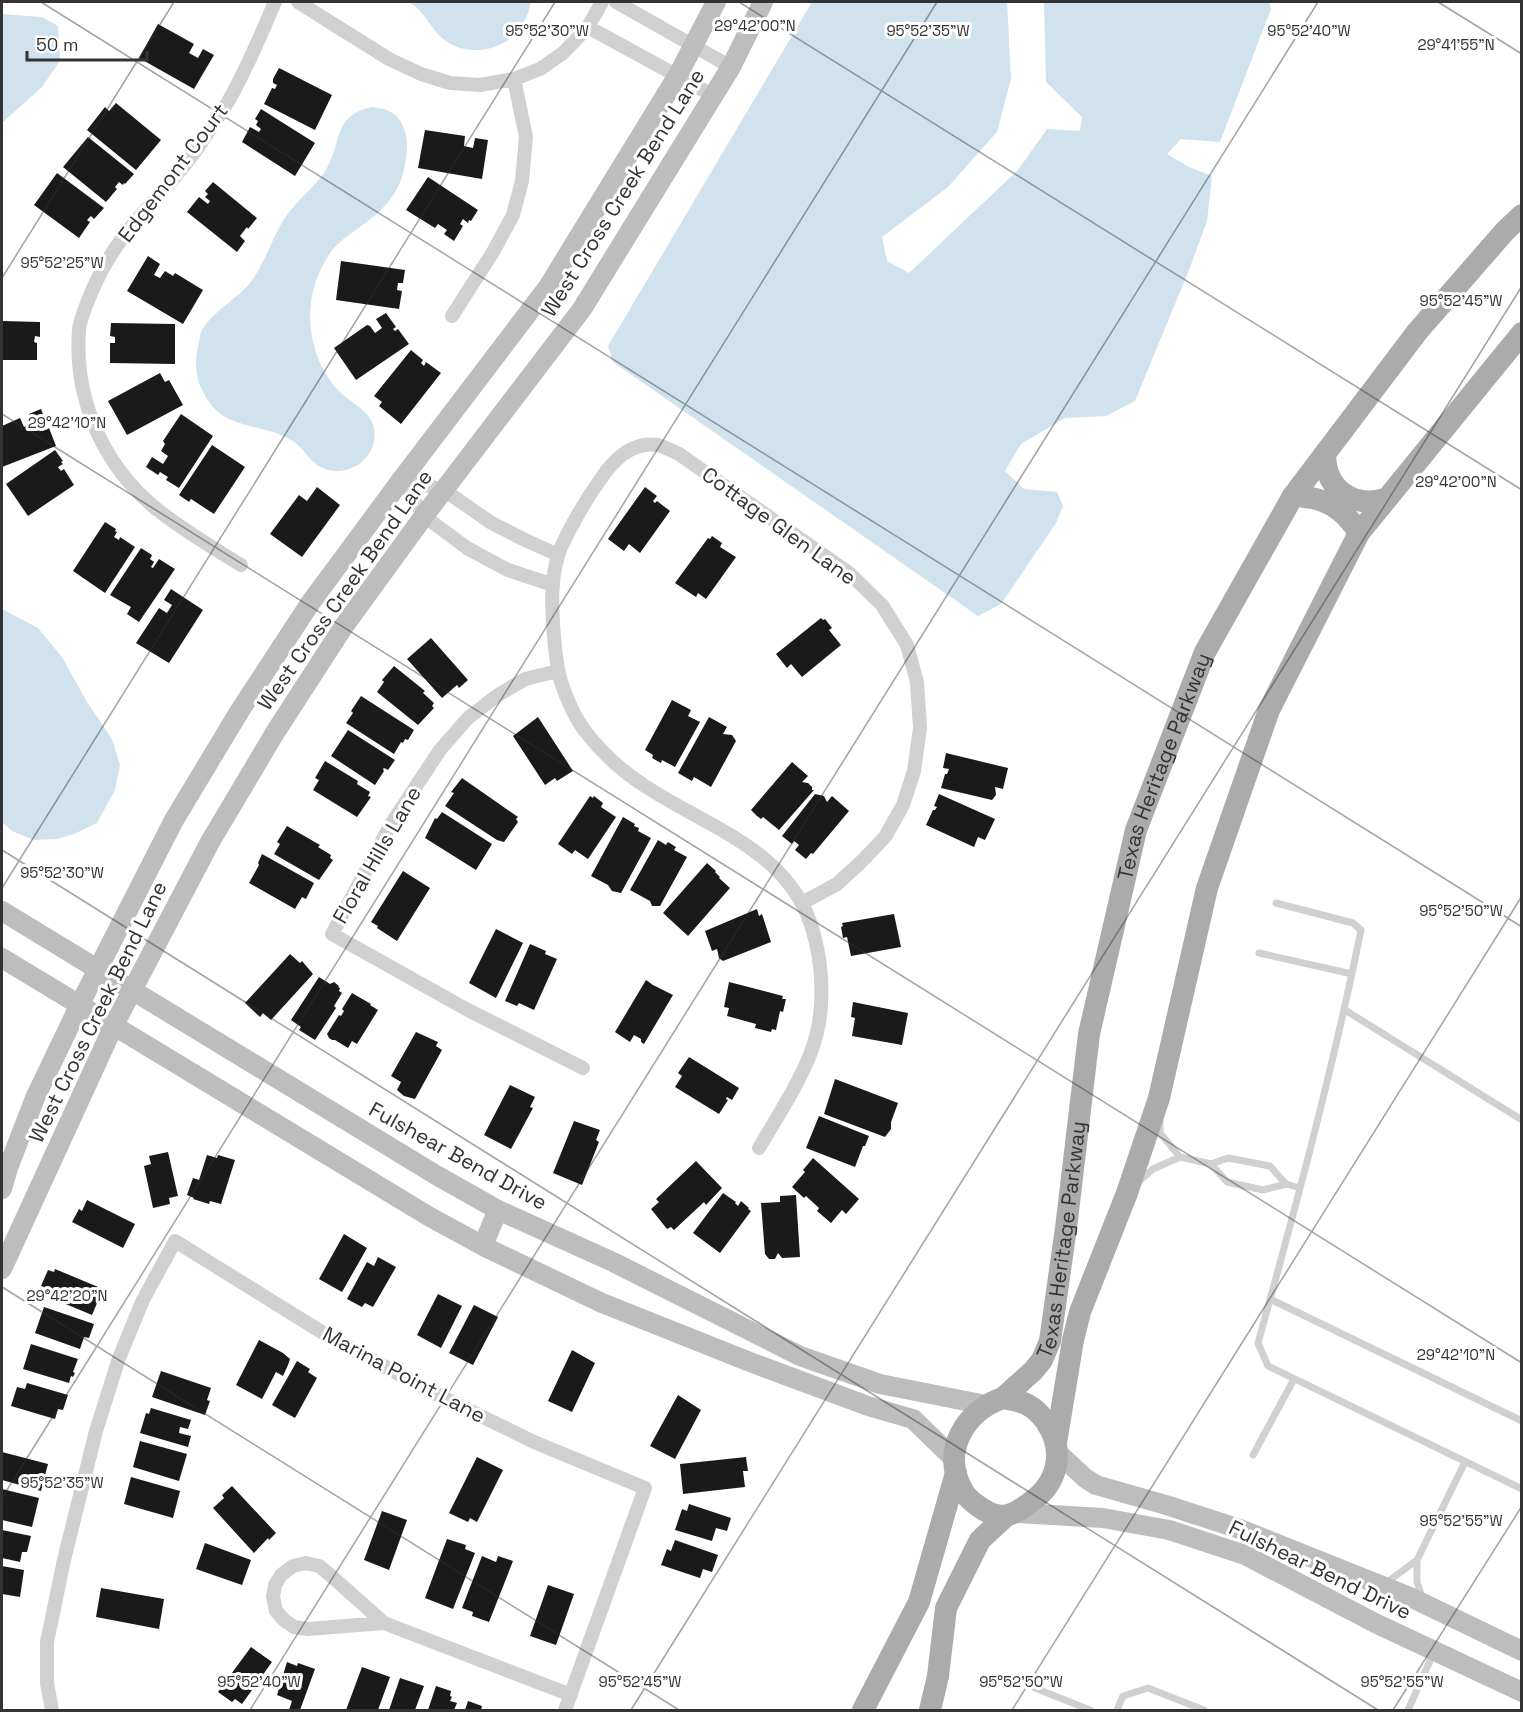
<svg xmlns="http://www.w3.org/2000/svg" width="1523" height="1712" font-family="'Space Grotesk',sans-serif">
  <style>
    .water { fill: #cfe2ee }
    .building { fill: #1a1a1a }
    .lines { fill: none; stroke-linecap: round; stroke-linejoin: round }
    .lane { stroke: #d0d0d0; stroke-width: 7 }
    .street { stroke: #d0d0d0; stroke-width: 14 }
    .secondary { stroke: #bdbdbd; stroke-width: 20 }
    .primary { stroke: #ababab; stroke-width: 22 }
    .ticks { fill: none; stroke: #333; stroke-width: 1.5; stroke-opacity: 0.45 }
    .labels { text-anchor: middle; stroke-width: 6; stroke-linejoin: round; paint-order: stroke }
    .street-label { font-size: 21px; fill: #333; stroke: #fff }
    .ticks-label { font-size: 15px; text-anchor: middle; fill: #333; stroke: #fff; stroke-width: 6; stroke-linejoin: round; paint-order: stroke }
  </style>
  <rect width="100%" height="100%" fill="#fff"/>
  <path class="water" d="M408 2H531C529 10 526 20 521 27 506 50 469 58 446 41 430 30 427 12 408 2Z
    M812 2H1007L1011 79 997 132 948 187 882 237 887 261 909 273 1018 170 1047 129 1080 131 1082 117 1046 82 1044 2H1269L1271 9 1220 142 1181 139 1167 154 1189 167 1212 176 1207 221 1189 270 1135 401 1106 416 1065 418 1021 444 1005 471 1024 489 1057 492 1063 506 1056 523 1001 604 978 616 613 362 608 346Z
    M2 14 42 17 58 26 60 61 42 87 2 123Z
    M372 107C389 109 399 113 405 131 408 141 407 154 405 165 400 193 384 210 361 226 352 233 341 240 334 248 328 255 323 265 319 273 302 312 310 362 340 392 350 402 366 409 372 422 384 452 353 479 325 469 313 465 308 455 300 447 295 442 289 439 283 436 258 424 227 428 209 402 197 385 193 367 198 347 199 342 200 336 201 332 210 313 236 300 250 283 266 262 272 236 287 215 299 198 315 187 326 170 343 141 332 116 372 107Z
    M2 609 38 628 62 657 87 702 112 739 120 765 115 790 97 823 74 834 57 839 34 840 12 831 2 822Z"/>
  <path class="building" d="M158 24 194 44 189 53 198 58 203 49 214 55 194 89 139 58Z
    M279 68 332 95 315 130 264 104 272 88 275 89 277 85 273 83V79Z
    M116 103 161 140 136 170 87 130 105 107 109 111Z
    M261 109 315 143 295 176 242 142 250 127 259 132 261 129 256 125 258 121 255 119Z
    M425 130 465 136 464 146 473 148 475 138 488 140 482 179 418 168Z
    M88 137 134 174 125 184 124 183 123 185 119 182 115 187 117 189 106 202 63 167Z
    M57 173 104 208 94 219 91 216 87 220 90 222 79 238 34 205Z
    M428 177 478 210 471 221 469 220 468 223 463 219 460 224 463 226 454 241 444 234 447 230 438 224 435 228 406 210Z
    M213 182 257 218 248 229 247 227 240 236 245 241 237 252 187 212 199 197 208 204 210 201 205 197 208 194 205 191Z
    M148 256 160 264 154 275 160 278 165 271 173 276 175 273 203 290 183 324 127 291Z
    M341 261 405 270 403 283H398L397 290 402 291 399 309 336 300Z
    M386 313 396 327 393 329 395 331 398 329 409 344 356 380 334 348 367 325 370 326 375 333 382 328 376 319Z
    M2 321 40 322V337L35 336 34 342 37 343V360H2Z
    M111 323 175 324V364L110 363V343H115V337L110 336Z
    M411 350 423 360 421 363 424 366 426 362 441 373 401 424 379 406 382 402 374 396Z
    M160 373 165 382 169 380 183 405 127 435 108 401Z
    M41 409 47 425 44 426 46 430 49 428 56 446 2 467V426L20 418 24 427 33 423 29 414Z
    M181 414 213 436 179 488 166 480 168 477 160 472 158 475 146 467 152 457 163 464 168 456 161 451 165 444 163 441Z
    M212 445 245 467 214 514 191 499 189 502 179 495Z
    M55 450 63 461 61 462 63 464 58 467 61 471 64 469 74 485 28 516 6 484Z
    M317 487 340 505 302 557 270 534 299 495 307 501Z
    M645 487 657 496 653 501 655 503 657 501 670 511 640 553 629 544 624 551 608 539Z
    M105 522 116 529 115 531 117 532 114 537 119 540 120 537 135 547 105 593 73 571Z
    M712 536 722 543 720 547 736 557 706 599 698 593 696 597 675 583 708 538 710 539Z
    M141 548 152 555 150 559 154 562 151 567 153 568 159 559 175 569 139 622 127 614 131 607 110 595Z
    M171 589 203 610 169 663 136 643 159 608 167 613 172 605 164 600Z
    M821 618 823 620 825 619 832 628 829 630 841 645 802 677 791 664 787 668 776 654Z
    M431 638 468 680 459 688 457 685 442 698 407 659Z
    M394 666 425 691 423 693 434 703 432 706 434 708 418 725 377 692 384 682 382 680Z
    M361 696 414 730 408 740 405 739 403 743 401 742 394 754 346 723 353 713 351 711Z
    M672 700 691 710 688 716 700 722 675 767 662 760 661 763 652 758 653 755 645 750Z
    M538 717 573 771 557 781 555 778 545 785 513 736Z
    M709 717 727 727 723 734 732 735 736 741 711 787 694 777 692 781 678 773Z
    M348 730 395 760 388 770 384 768 383 769 384 771 375 785 331 756Z
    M946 753 1008 768 1003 789 995 787 996 795 992 800 941 788 945 774H947L949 769 943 768Z
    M325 761 358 781 357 784 370 792 368 796 371 797 357 817 313 790 319 780 315 778Z
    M792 762 808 776 802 782 808 783 812 787V790H814L779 830 763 817 761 819 757 816 751 810Z
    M462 778 518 817 516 819 518 822 504 842 497 840 445 806 454 793 451 792Z
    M815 794 824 796 827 802 832 796 849 811 813 854 811 853 806 859 795 850 799 845 794 841 792 844 782 836Z
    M939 794 995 819 985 840 978 837 974 847 926 825 933 810H935L937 807 934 806Z
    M590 796 593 798 594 796 603 803 601 807 616 817 588 859 575 850 572 854 558 844Z
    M442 812 492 844 476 870 425 838 435 818 437 819Z
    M623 817 635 824 634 826 639 828 638 831 651 838 621 893 612 891 608 885 591 876Z
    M287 826 320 845 318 847 331 855 330 858 333 860 319 880 274 854 280 844 277 842Z
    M658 840 666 845 668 842 676 847 674 850 687 857 660 906H652L650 901 630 890Z
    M262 854 314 883 306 899 302 897 295 909 249 883 259 865 258 863Z
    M707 863 716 871 715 872 720 877 719 878 730 888 688 936 663 913Z
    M403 871 430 888 397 941 377 928 378 926 371 922Z
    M757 909 759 916 762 914 771 942 723 961 719 958 717 949 712 951 705 931Z
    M894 914 901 947 851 956 847 937 843 938 841 927 843 926 842 923Z
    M496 929 523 943 496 998 469 983Z
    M530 944 546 951 545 954 557 959 534 1010 519 1003 517 1006 505 1001Z
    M290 954 300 963 302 961 313 974 271 1020 263 1013 260 1017 245 1003Z
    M319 977 330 984 334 982 339 986 338 987 340 988 339 991 342 993 334 1006 336 1008 315 1040 299 1030 301 1027 291 1020Z
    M646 980 653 985 673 995 644 1044 641 1042V1039L634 1035 630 1042 615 1032Z
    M729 982 783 996 782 999H786L783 1012 780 1011 776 1030 772 1029 771 1032 755 1028 756 1024 727 1016 729 1008 724 1007Z
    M352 993 371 1004 370 1005 378 1010 357 1044 352 1041 348 1048 335 1040H332L329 1038 327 1034 339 1015 341 1016 344 1011 342 1009Z
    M853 1002 908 1013 902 1045 852 1036 855 1018 851 1017Z
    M416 1032 438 1042 436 1046 442 1050 415 1099 404 1096 397 1090 401 1082 391 1076Z
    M689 1057 739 1088 732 1100 727 1097 726 1099 728 1100 719 1114 675 1087 682 1076 678 1073Z
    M835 1079 898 1103 891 1122V1129L885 1137 824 1114Z
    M510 1085 535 1097 530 1107 533 1108 511 1149 484 1135Z
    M819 1116 869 1136 865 1146H863L855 1167 806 1148Z
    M574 1121 600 1130 596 1140 599 1142 582 1185 553 1173Z
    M168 1152 178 1196 169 1198 170 1204 153 1208 144 1166 151 1164 149 1156Z
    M207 1155 217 1158 218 1155 235 1160 221 1204 210 1201 209 1204 193 1199 194 1198 187 1195 193 1178 199 1180Z
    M813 1158 859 1199 846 1214 842 1210 831 1223 817 1211 819 1208 806 1196 804 1198 792 1187 805 1172 803 1170Z
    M696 1161 722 1188 706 1205 704 1202 674 1230 671 1227 667 1229 651 1209 659 1202 656 1199Z
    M723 1193 736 1202 735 1203 738 1206 741 1201 749 1208 748 1209 751 1211 720 1253 693 1233Z
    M796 1195 800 1257 782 1258 778 1253 775 1259H769L765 1254 761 1203 780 1202V1196Z
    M87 1200 135 1224 123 1248 72 1222 79 1209 82 1211Z
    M344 1234 367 1248 342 1292 319 1279Z
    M378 1257 396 1267 373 1307 365 1303 362 1307 347 1299 367 1262 374 1266Z
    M55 1269 103 1289 92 1315 44 1295 47 1288 41 1286 48 1270 54 1272Z
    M438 1294 462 1306 441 1348 417 1335Z
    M474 1305 498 1317 473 1365 449 1353Z
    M44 1307 94 1324 89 1338 84 1337 80 1349 35 1333Z
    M259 1340 283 1353 290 1359 288 1365 283 1376 276 1372 262 1399 236 1385Z
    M31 1344 78 1359 73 1372 75 1373 73 1377 71 1376 69 1383 23 1369Z
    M572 1350 595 1363 572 1412 548 1401Z
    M297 1361 310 1369 308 1372 317 1378 295 1418 272 1405Z
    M161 1371 211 1388 207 1400 210 1401 205 1415 152 1397Z
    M27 1383 68 1395 63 1410 58 1409 55 1419 11 1406 17 1387 25 1389Z
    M678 1395 701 1410 675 1459 650 1446Z
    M151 1408 191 1420 188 1429 180 1427 179 1433 191 1436 188 1447 140 1433 146 1413 149 1414Z
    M140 1441 187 1454 179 1481 133 1467Z
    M2 1452 48 1464 41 1491 2 1480Z
    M477 1457 503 1470 477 1522 470 1518 468 1522 449 1513Z
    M746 1457 748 1471H743L745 1487 683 1494 680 1464Z
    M131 1477 180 1491 173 1518 124 1504Z
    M232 1486 276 1533 269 1540 268 1538 254 1553 213 1508 224 1498 222 1495Z
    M2 1489 39 1498 32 1527 2 1520Z
    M689 1504 731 1518 727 1531 716 1528 712 1541 675 1530 682 1509 687 1511Z
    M382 1511 407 1520 389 1570 364 1560Z
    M2 1530 31 1536 27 1552H22L20 1562 2 1558Z
    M447 1539 466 1545 465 1549 475 1553 453 1609 425 1598Z
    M675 1540 718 1555 712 1572 703 1569 700 1578 661 1565 667 1549 671 1551Z
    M205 1543 251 1560 242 1585 196 1569Z
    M482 1556 496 1562 498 1556 513 1561 489 1622 472 1616 473 1612 462 1608Z
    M2 1566 24 1570 20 1597 2 1594Z
    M548 1585 574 1594 556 1645 530 1636Z
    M101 1588 164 1599 159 1629 96 1617Z
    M251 1647 272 1662 242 1704 235 1699 232 1702 218 1692Z
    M287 1662 297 1666 298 1663 315 1669 300 1710H289L292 1701 277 1695Z
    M362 1667 390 1677 378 1710H346Z
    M400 1678 424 1686 415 1710H389Z
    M436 1686 451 1691 450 1696 452 1697 450 1701 457 1703 454 1710H428Z
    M468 1701 482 1706 481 1710H465Z"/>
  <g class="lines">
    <path class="lane" d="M1276 903 1353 923 1361 930C1333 1069 1296 1206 1258 1343L1268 1366 1522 1489
      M1259 953 1352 974
      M1345 1010 1522 1120
      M1160 1121V1133L1180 1157
      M1211 1164 1227 1182 1263 1190 1286 1184 1300 1188
      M1139 1181 1153 1169 1180 1157 1211 1164 1228 1158 1270 1166 1286 1184
      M1270 1299 1522 1421
      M1253 1455 1294 1379
      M1417 1560 1465 1462
      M1386 1583 1417 1560V1582L1423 1600
      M1035 1688 1090 1710
      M1117 1710 1123 1696 1148 1688 1204 1710
      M1408 1710 1434 1652"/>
    <path class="street" d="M298 2 389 59 421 74 450 83 480 85 514 79 540 69 563 53 588 27 602 2
      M616 2 731 67
      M588 27 714 96
      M452 316 493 252 513 215 522 181 526 137 514 79
      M402 479 424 516 467 548 508 570 553 585
      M402 479 444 490 490 522 523 539 558 555
      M241 565C212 547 181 529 154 507 102 463 74 398 79 330 80 316 98 276 106 263 131 219 171 187 199 146 209 131 220 115 229 100 247 69 261 34 275 2
      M558 671 525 679 498 695 468 718 440 750 391 824 332 934 466 1009 583 1068
      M759 1148C777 1117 798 1086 811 1052 825 1016 824 972 814 935 793 851 710 829 645 786 623 772 602 753 585 731 574 717 561 687 558 669 556 658 555 648 554 637 552 611 550 581 558 556 560 548 564 541 567 535 577 515 587 498 600 480 613 460 632 441 658 445 665 447 672 451 679 454L849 573 882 605 907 645 917 682 920 728 914 771 903 805 885 837 861 862 837 884 802 903
      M384 1623 308 1629 294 1627 284 1620 276 1611 273 1597 275 1585 281 1575 293 1566 306 1563 319 1566 329 1574 384 1623 571 1695
      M52 1710 47 1683V1642L64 1560 96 1431 119 1358 143 1300 175 1241 328 1336 432 1392 534 1442 645 1488 565 1710"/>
    <path class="secondary" d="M2 911 436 1175 498 1210 613 1262 800 1356 880 1384 986 1405
      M2 958 430 1217 487 1248 602 1303 750 1362 868 1406 913 1419 954 1459
      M2 1189 8 1168 35 1098 80 1004 174 820 239 712 311 602 402 479 548 287 678 75 716 2
      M483 1245 498 1210
      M2 1269 114 1025 210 842 276 731 344 626 424 516 582 309 731 67 763 2
      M1057 1452 1085 1478 1096 1485 1166 1505 1240 1529 1410 1597 1522 1651
      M1017 1513 1103 1518 1169 1530 1245 1555 1375 1623 1522 1692"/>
    <g class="primary">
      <path d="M1325 455C1326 490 1353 508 1385 499"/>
      <path d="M1293 496C1324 497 1343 507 1359 533"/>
      <path id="s1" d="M1003 1398 1033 1371 1042 1360 1050 1341 1066 1228 1089 1034 1136 830 1205 652 1293 496 1417 332 1505 231 1522 215"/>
      <path d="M1003 1398C1023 1401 1034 1405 1046 1422 1065 1450 1059 1482 1031 1502 1011 1517 1000 1522 978 1506 971 1501 965 1496 962 1489 941 1451 965 1411 1003 1398Z"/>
      <path d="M1056 1443 1073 1340 1080 1312 1127 1193 1159 1098 1207 888 1269 710 1359 533 1522 333"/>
      <path d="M863 1710 919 1602 956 1473"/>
      <path d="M930 1710 938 1676 946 1608 980 1540 1006 1516"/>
    </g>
  </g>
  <path class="ticks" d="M41 2 1522 927M739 2 1522 490M1438 2 1522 54M2 278 174 2M2 414 1522 1363M2 850 1378 1710M2 888 555 2M2 1287 679 1710M2 1498 937 2M250 1710 1318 2M631 1710 1522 286M1012 1710 1522 896M1393 1710 1522 1506"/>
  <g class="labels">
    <g class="street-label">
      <text transform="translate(173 173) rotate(-53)" y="7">Edgemont Court</text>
      <text transform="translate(623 193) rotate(-58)" y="7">West Cross Creek Bend Lane</text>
      <text transform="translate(779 526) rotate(36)" y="7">Cottage Glen Lane</text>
      <text transform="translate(345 590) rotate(-55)" y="7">West Cross Creek Bend Lane</text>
      <text dy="7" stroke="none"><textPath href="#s1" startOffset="663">Texas Heritage Parkway</textPath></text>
      <text transform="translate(377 855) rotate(-60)" y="7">Floral Hills Lane</text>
      <text transform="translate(98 1012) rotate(-64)" y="7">West Cross Creek Bend Lane</text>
      <text transform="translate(458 1156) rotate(29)" y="7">Fulshear Bend Drive</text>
      <text dy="7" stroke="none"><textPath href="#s1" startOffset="177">Texas Heritage Parkway</textPath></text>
      <text transform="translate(404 1375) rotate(28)" y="7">Marina Point Lane</text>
      <text transform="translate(1320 1570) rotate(26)" y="7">Fulshear Bend Drive</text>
    </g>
  </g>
  <g class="ticks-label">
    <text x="755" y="31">29°42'00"N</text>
    <text x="547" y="36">95°52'30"W</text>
    <text x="928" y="36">95°52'35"W</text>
    <text x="1309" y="36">95°52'40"W</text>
    <text x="1456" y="50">29°41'55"N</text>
    <text x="62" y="268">95°52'25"W</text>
    <text x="1461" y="306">95°52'45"W</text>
    <text x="67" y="428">29°42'10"N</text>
    <text x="1456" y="487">29°42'00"N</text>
    <text x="62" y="878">95°52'30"W</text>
    <text x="1461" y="916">95°52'50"W</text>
    <text x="67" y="1301">29°42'20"N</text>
    <text x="1456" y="1360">29°42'10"N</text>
    <text x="62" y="1488">95°52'35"W</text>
    <text x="1461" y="1526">95°52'55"W</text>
    <text x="259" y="1687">95°52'40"W</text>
    <text x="640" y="1687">95°52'45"W</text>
    <text x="1021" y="1687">95°52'50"W</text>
    <text x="1402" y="1687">95°52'55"W</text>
  </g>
  <rect width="1523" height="1712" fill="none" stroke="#333333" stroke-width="6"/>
  <path d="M27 51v9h120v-9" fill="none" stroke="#333333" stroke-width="3"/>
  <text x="36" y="51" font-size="18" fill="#333333" stroke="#ffffff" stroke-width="4.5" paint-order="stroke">50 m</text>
</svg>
